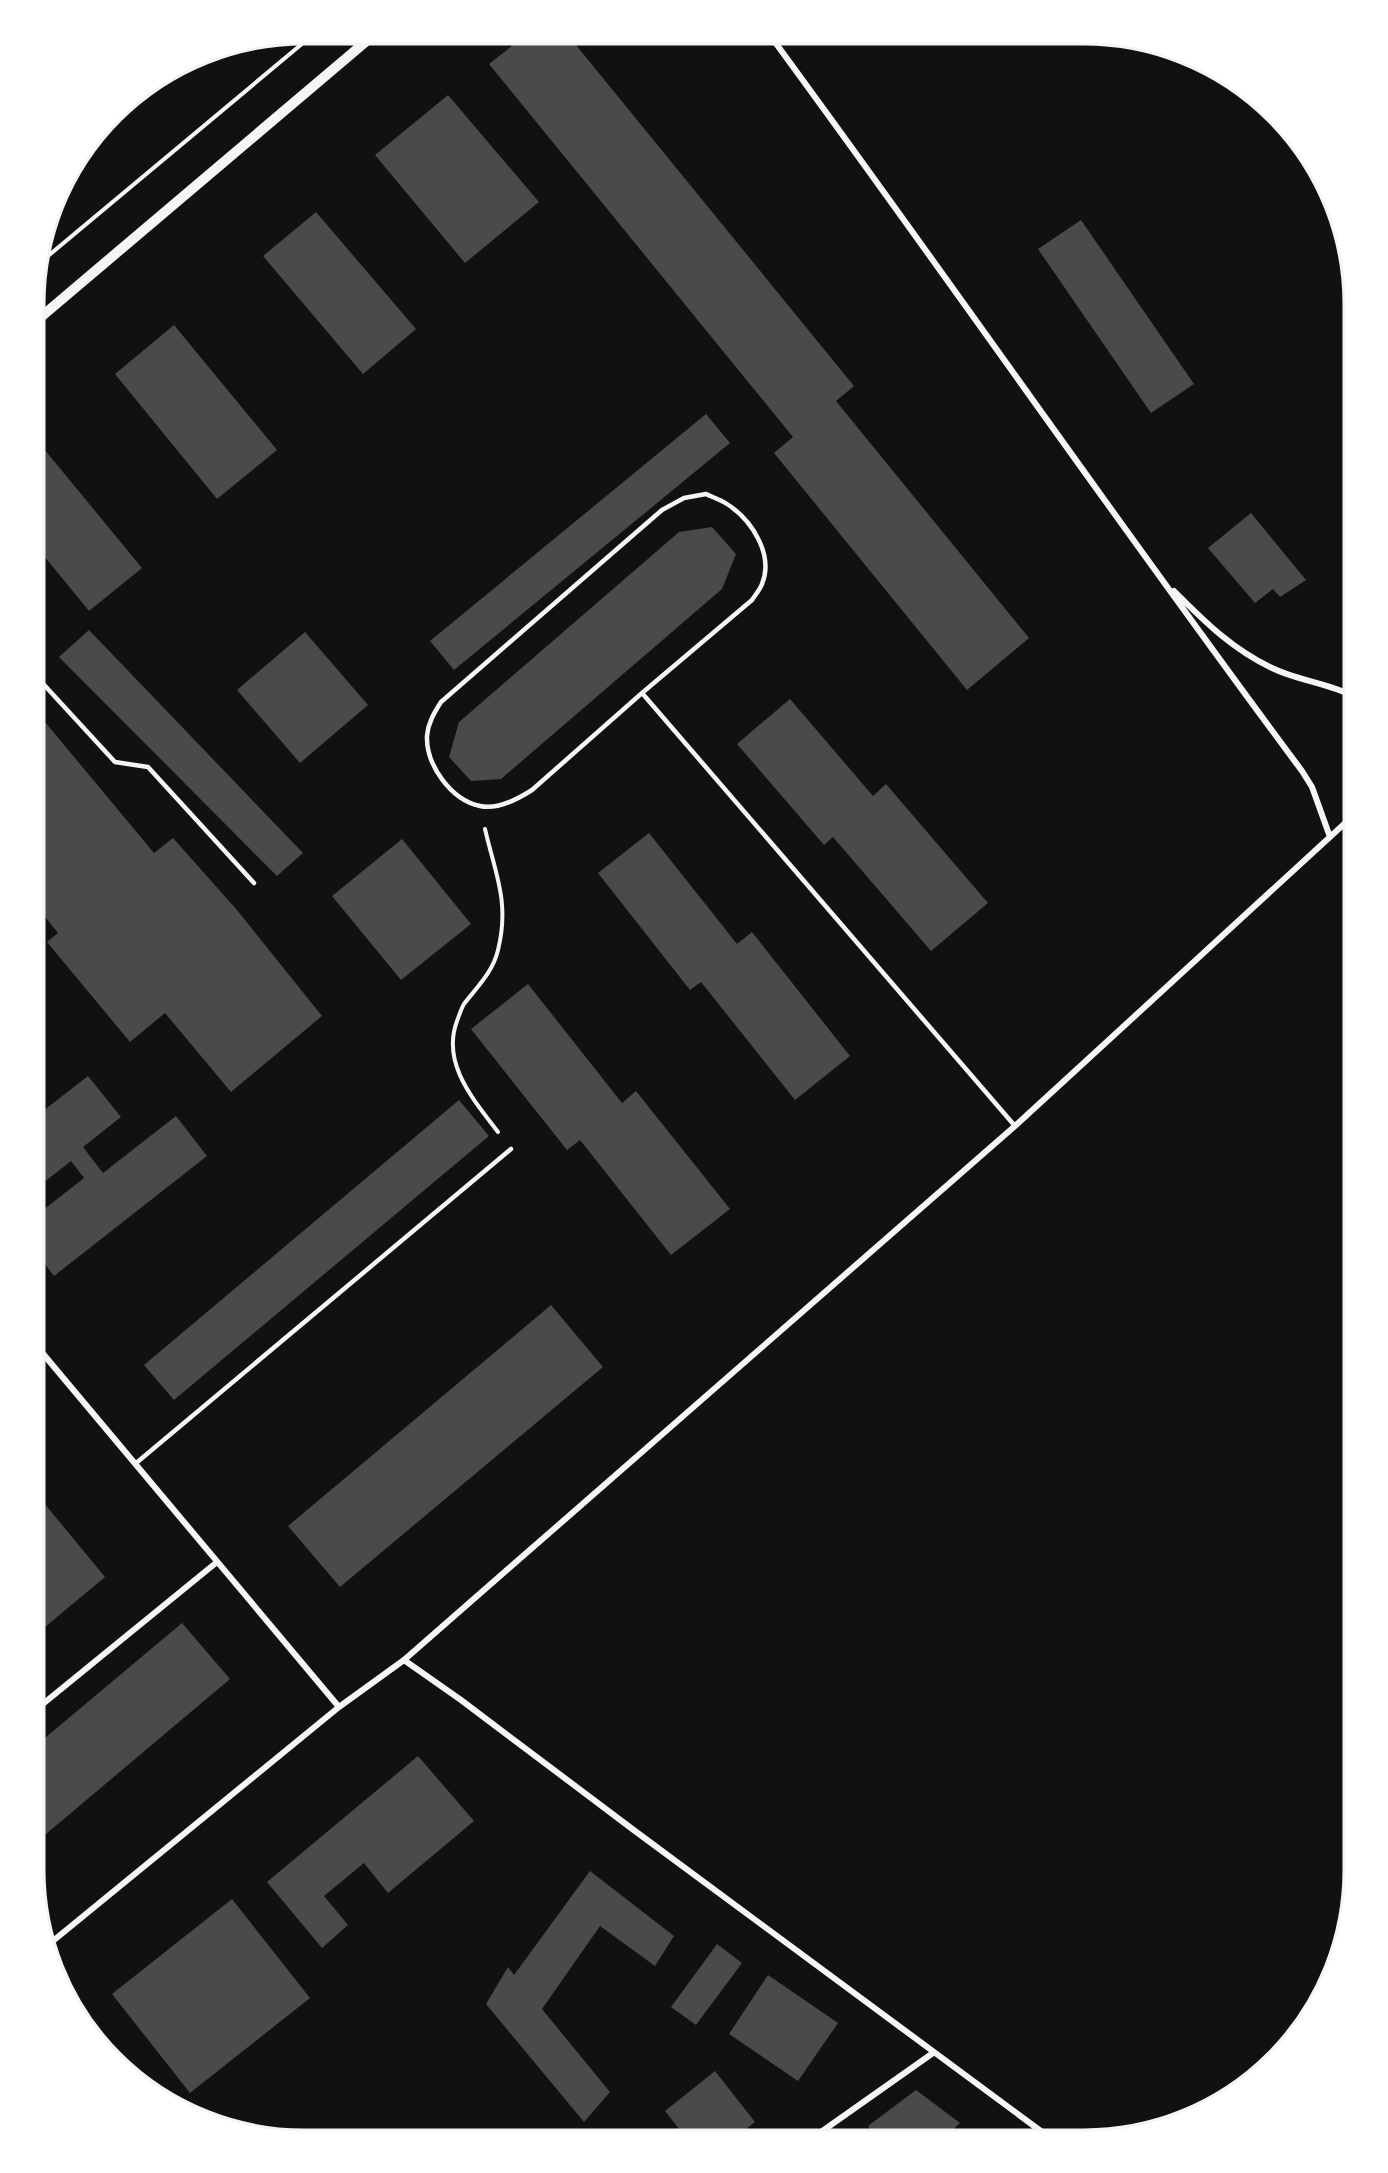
<svg xmlns="http://www.w3.org/2000/svg" width="1388" height="2173" font-family="Raleway,sans-serif">
  <style>
    .building { fill: #4a4a4a }
    .lines { fill: none; stroke-linecap: round; stroke-linejoin: round }
    .path { stroke: #f5f5f5; stroke-width: 4 }
    .service { stroke: #f5f5f5; stroke-width: 4.5 }
    .minor { stroke: #f5f5f5; stroke-width: 6 }
    .tertiary { stroke: #f5f5f5; stroke-width: 10 }
    .rim { fill: none; stroke: #f5f5f5; stroke-width: 3 }
  </style>
  <rect width="100%" height="100%" fill="#111"/>
  <path class="building" d="M527 34H567L854 386 836 401 1029 638 967 690 774 453 793 437 489 64Z
    M448 95 539 202 465 263 375 155Z
    M316 212 416 329 363 374 263 256Z
    M1081 220 1194 384 1151 413 1038 249Z
    M174 325 277 450 217 499 115 374Z
    M706 414 730 443 454 670 430 641Z
    M35 438 142 568 89 611 35 545Z
    M1251 513 1306 580 1280 597 1273 589 1255 603 1208 548Z
    M712 527 736 554 722 589 501 779 471 781 449 757 459 722 679 532Z
    M89 630 303 853 277 876 59 657Z
    M305 632 368 705 300 763 237 690Z
    M790 699 873 796 886 784 988 903 931 951 833 837 824 845 737 744Z
    M35 710 154 853 173 838 237 910 322 1016 231 1092 165 1013 130 1042 47 942 58 933 34 903Z
    M649 833 737 944 752 932 850 1056 795 1100 701 982 690 990 598 873Z
    M402 839 471 924 401 980 332 896Z
    M528 984 622 1103 636 1091 730 1209 671 1255 580 1140 567 1150 471 1029Z
    M88 1076 121 1117 83 1147 103 1173 176 1116 207 1156 54 1276 34 1250V1217L84 1178 71 1161 34 1190V1118Z
    M459 1100 489 1136 174 1400 144 1365Z
    M551 1305 603 1367 340 1587 288 1526Z
    M34 1491 105 1577 45 1627 33 1613Z
    M182 1623 230 1679 33 1845V1748Z
    M418 1756 474 1821 388 1893 364 1863 324 1896 348 1925 322 1948 267 1882Z
    M590 1871 674 1936 655 1966 600 1926 542 2009 610 2092 584 2122 486 2004 508 1967 514 1975Z
    M232 1899 310 1998 190 2093 112 1994Z
    M717 1944 742 1963 696 2025 671 2007Z
    M768 1975 838 2023 798 2081 729 2034Z
    M715 2071 755 2122 733 2139H687L665 2111Z
    M916 2090 960 2123 949 2133 954 2140 878 2139 868 2126Z"/>
  <g class="lines">
    <path class="path" d="M36 266 315 33
      M485 829C495 873 510 902 498 950 493 972 477 987 464 1004 461 1009 459 1016 457 1021 441 1064 474 1100 498 1132"/>
    <path class="service" d="M706 494C712 497 721 500 727 504 752 520 774 555 762 584 760 590 755 595 752 600L642 693 532 790C518 799 498 810 480 806 451 800 426 765 427 736 428 723 434 713 441 702L662 510 684 498Z
      M35 675 115 762 148 767 254 883
      M642 693 1015 1126
      M135 1464 511 1149"/>
    <path class="minor" d="M769 34C949 279 1121 528 1302 771L1312 787 1330 837
      M1174 591C1205 622 1232 649 1272 668 1298 681 1330 683 1355 697
      M34 1343 339 1707
      M404 1660 461 1700 635 1831 1053 2140
      M33 1712 217 1562
      M48 1945 339 1707 404 1660 1015 1126 1355 814
      M811 2139 933 2053"/>
    <path class="tertiary" d="M35 322 376 33"/>
  </g>
  <path d="M0 0H1388V2173H0ZM304 44H1084A260 260 0 0 1 1344 304V1870A260 260 0 0 1 1084 2130H304A260 260 0 0 1 44 1870V304A260 260 0 0 1 304 44Z" fill="#fff" fill-rule="evenodd"/>
  <path class="rim" d="M304 44H1084A260 260 0 0 1 1344 304V1870A260 260 0 0 1 1084 2130H304A260 260 0 0 1 44 1870V304A260 260 0 0 1 304 44Z"/>
</svg>
